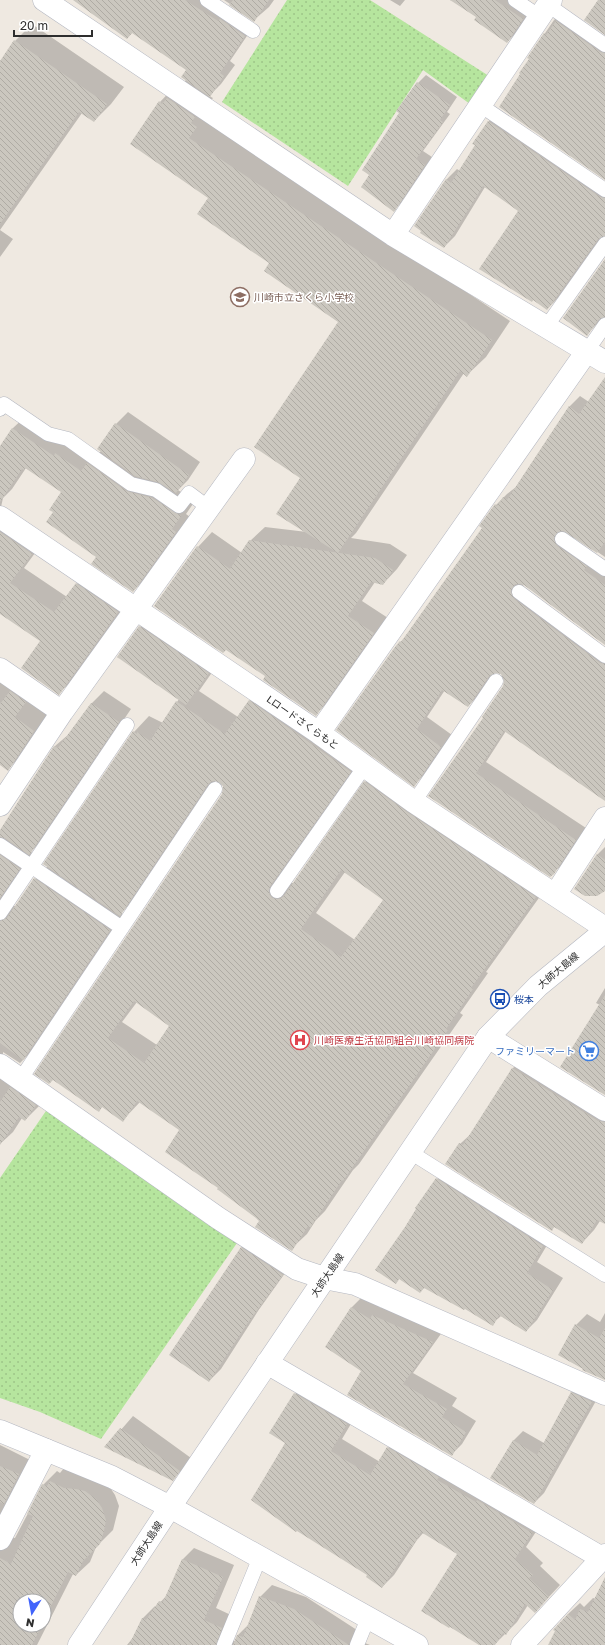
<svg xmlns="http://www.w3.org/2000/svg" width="605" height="1645" font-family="'Golos Text','Noto Sans JP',sans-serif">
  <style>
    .green { fill: url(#green-dots) }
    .shadow { fill: #0003; fill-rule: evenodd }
    .building { fill: url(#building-back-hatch); fill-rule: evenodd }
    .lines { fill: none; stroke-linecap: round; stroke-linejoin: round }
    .service-casing { stroke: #b4b7c1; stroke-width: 15 }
    .minor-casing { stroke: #b4b7c1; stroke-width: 23 }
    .tertiary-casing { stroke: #b4b7c1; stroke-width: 23 }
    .service { stroke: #fff; stroke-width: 14 }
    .minor { stroke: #fff; stroke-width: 22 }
    .tertiary { stroke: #fff; stroke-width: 22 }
    .labels { text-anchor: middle; stroke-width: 3; stroke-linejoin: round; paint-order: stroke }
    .education-label { font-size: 10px; fill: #785e54; stroke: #fff; text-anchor: start }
    .street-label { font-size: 10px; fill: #2e2e2e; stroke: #fff }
    .transit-label { font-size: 10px; fill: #164399; stroke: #fff; text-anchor: start }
    .health-label { font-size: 10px; fill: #be3a42; stroke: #fff; text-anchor: start }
    .shop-label { font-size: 10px; fill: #366cbe; stroke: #fff; text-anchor: end }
  </style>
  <defs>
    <pattern id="green-dots" width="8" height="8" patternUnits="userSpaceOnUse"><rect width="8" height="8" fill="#b6e59e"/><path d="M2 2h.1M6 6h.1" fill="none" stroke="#9dc588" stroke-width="1.8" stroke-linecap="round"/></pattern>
    <pattern id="building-back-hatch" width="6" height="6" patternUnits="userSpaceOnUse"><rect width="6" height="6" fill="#cbc7bf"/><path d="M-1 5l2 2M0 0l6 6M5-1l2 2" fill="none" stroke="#afaba4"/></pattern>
  </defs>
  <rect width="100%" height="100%" fill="#efe9e1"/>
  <path class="green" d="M287 0H370L489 76 470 104 423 70 348 186 222 102Z
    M48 1108 237 1243 101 1439 40 1412 0 1398V1178Z"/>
  <path class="shadow" d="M74 0H219L255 24 230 61 235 65 221 84 209 96 213 98 208 104 207 119 510 321 486 357 467 375 464 373 356 533 351 538 390 544 407 555 397 569 383 584 375 582 362 601 388 618 330 700 316 714 267 676 198 547 212 532 242 553 250 541 265 527 307 532 302 478 339 322 271 262 209 198 160 102 178 83 181 85 186 80 188 70 133 32 127 38Z
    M224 0H274L269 7 254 20Z
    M390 0H405L400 6Z
    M452 0H528L535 5 518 31 507 42 477 17Z
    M565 9 605 37V179L529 57 554 20Z
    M32 24 124 87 111 104 94 121 82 113 0 230 13 239 0 257V62L15 41Z
    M426 75 457 97 447 112 450 114 423 151 432 157 401 203 394 210 370 175 401 113 418 83Z
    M500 110 605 182V233L558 298 547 309 534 299 532 301 520 210 485 187 455 236 444 247 446 180 457 169 460 171 476 145 473 143 489 121Z
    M605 260V316L587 334Z
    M605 379V557L564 529 568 535 605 561V644L521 582 525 588 605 647V800L506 731 486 762 586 828 565 862 553 873 430 796 484 718 504 686 505 677 501 673 494 672 479 695 468 706 445 690 427 717 452 735 425 774 414 785 395 648 408 634 483 528 496 505 507 494 516 487 569 407 580 396 589 402Z
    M128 412 200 462 188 480 178 490 195 501 186 514 190 517 148 576 133 591 54 512 63 492 26 468 12 489 3 498 1 507 46 538 24 568 67 597 77 584 91 569 132 597 74 679 59 693 42 640 0 613V448L13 428 28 414 96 456 101 451 116 424Z
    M152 615 220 661 199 691 238 717 249 701 265 686 366 756 288 883H294L365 782 381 767 551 881 486 972 488 973 460 1013 463 1015 359 1164 353 1170 325 1211 316 1220 307 1234 291 1249 261 1221 219 1188 181 1130 140 1102 123 1120 103 1106 99 1110 53 1079 223 794 224 785 216 780 135 899 121 913 124 915 35 1048 20 1063 3 1052V1055L40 1105 25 1120 22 1118 13 1132 0 1144V832L55 746 68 735 92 703 104 691 131 709 41 841 31 852 34 854 11 906H16L35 879 48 866 134 732 149 716 163 723 179 699 140 627ZM345 872 384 899 355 940 316 913ZM137 1002 170 1025 157 1045 122 1022Z
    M0 666 48 716 23 754 8 769 0 764Z
    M605 847V890L597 855Z
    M605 988V1094L600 1005 596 1003Z
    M526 1056 605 1105V1223L600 1221 594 1230 582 1243 555 1226 551 1230 460 1144 473 1132 513 1068Z
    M448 1168 553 1235 537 1262 563 1278 537 1320 526 1331 501 1316 492 1324 465 1308 425 1287 420 1292 400 1278 396 1283 437 1179Z
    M253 1236 293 1262 258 1311 221 1369 209 1381 241 1248Z
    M363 1296 381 1308 384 1304 443 1331 413 1373 457 1398 452 1406 476 1421 462 1444 451 1455 362 1370 327 1346 352 1307Z
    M605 1313V1374L576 1325 587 1314 600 1322Z
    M307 1382 358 1412 342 1439 380 1462 388 1448 399 1436 543 1521 526 1547 543 1563 540 1566 560 1585 546 1600 528 1605 517 1622 494 1645H480L458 1553 424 1532 417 1540 394 1575 382 1587 369 1574 287 1443 295 1394Z
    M581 1383 601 1392 544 1493 534 1503 513 1441 523 1431 544 1443 571 1393Z
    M133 1416 191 1458 185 1467 173 1479 106 1447Z
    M0 1445 32 1461 8 1537 15 1538 43 1485 57 1471 60 1473 64 1468 78 1475 90 1476 109 1486 115 1495 119 1506 113 1530 96 1547 90 1562 76 1575 73 1574 37 1645H0ZM20 1601H44V1625H20Z
    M194 1548 234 1565 216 1608 233 1616V1641H235L238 1635 249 1624 260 1597 272 1585 306 1597 360 1632 357 1640 370 1645H127L136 1634 143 1618 155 1606 156 1607 168 1594 182 1560Z
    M605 1585V1645H549L568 1614 580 1603 584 1607 593 1598 596 1599Z"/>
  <path class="building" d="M73 0H185L218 21 220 19 245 36 220 73 224 76 210 97 181 77 186 70 132 33 127 39Z
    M233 0H269L254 22 229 5Z
    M450 0H495L523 19 507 43 474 20 476 17Z
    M598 0H605V35L584 20Z
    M556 21 600 52 605 53V180L499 107 520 74 519 73 529 59 527 58 544 33 546 35Z
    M14 40 107 104 94 122 79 112 0 224V61Z
    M417 82 450 105 440 120 443 122 416 159 425 165 394 212 361 187 369 175 362 170 399 113 396 111Z
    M167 98 195 117 191 123 197 127 189 138 492 340 467 377 460 371 338 553 276 514 300 478 254 447 338 322 264 271 269 263 197 214 208 198 130 144 159 101 162 104Z
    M488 121 600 197 605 198V236L598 239 547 310 533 300 532 302 479 269 518 211 483 186 444 248 420 233 421 231 414 226 446 179 451 183 475 145 472 144Z
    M605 259V317L598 320 587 336 563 318Z
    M605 377V542L597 553 563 531 558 532 554 539 557 546 587 566 584 570 605 585V645L524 585 520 584H515L511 591 514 599 600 663 605 664V801L504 731 476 773 576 840 554 874 550 877 428 796 483 718 482 717 503 686 504 681 501 674 496 673 489 676 468 707 442 690 417 729 441 747 414 787 336 730 395 647 400 641 401 642 482 528 479 526 495 504 497 506 503 497 507 500 569 406 579 414Z
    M115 423 189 475 176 493 158 482 135 476 97 449Z
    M12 428 54 456 55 453 81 471 87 463 126 491 152 498 181 516 172 529 176 532 133 592 91 564 96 557 46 522 53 512 49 510 61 492 25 468 24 470 22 469 0 502V446Z
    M0 532 32 554 10 583 54 612 76 583 118 612 59 695 21 668 40 641 0 614Z
    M249 540 375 558 393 570 383 585 371 582 348 616 374 633 316 716 263 680 265 676 226 650 223 653 154 606 197 546 230 569Z
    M139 626 209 673 186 705 117 657Z
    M10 691 26 702 15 717 34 731 8 771 0 765V704Z
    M249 700 351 772 270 886 269 894 272 898 280 899 284 896 364 781 407 812 536 897 471 988 473 989 446 1029 448 1030 343 1181 342 1180 310 1228 308 1226 292 1251 255 1227 259 1221 256 1218 217 1189 218 1188 165 1152 179 1130 137 1101 123 1122 102 1107 99 1112 53 1080 49 1084 34 1074 222 794 223 786 216 781H212L208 784 120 916 43 864 133 731 137 734V732L150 741 176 701 225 734ZM341 870 383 900 341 957 301 929ZM134 1001 169 1026 144 1063 108 1038Z
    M91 703 119 722 29 855 5 838 0 837V830L54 746 58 748Z
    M597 854 605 860V891L597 896H585L574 889Z
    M0 855 20 869 0 898Z
    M34 878 110 930 23 1060 0 1043V921L7 918Z
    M605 995V1095L560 1067Z
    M512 1068 598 1121 605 1122V1224L597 1220 582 1244 554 1227 552 1231 445 1164 459 1143 463 1145Z
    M10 1087 36 1105 25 1121 19 1117 0 1145V1102Z
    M436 1178 543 1246 527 1273 553 1290 526 1332 499 1315 493 1326 465 1309 464 1310 424 1288 420 1293 399 1279 396 1284 375 1270 405 1227 416 1209 415 1208Z
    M241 1247 283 1275 247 1324 209 1382 169 1355Z
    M351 1307 370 1319 372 1315 433 1342 403 1384 447 1409 442 1417 466 1432 452 1456 347 1395 361 1371 325 1347Z
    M575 1324 599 1338 605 1328V1380L582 1370 583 1369 558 1355Z
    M571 1392 592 1402 534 1504 490 1478 513 1440 537 1455Z
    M294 1393 347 1424 331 1451 370 1475 387 1447 439 1477 437 1480 476 1502 477 1500 532 1533 515 1559 533 1575 529 1578 549 1597 535 1613 525 1604 506 1635 503 1633 495 1645H479L450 1627 449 1628 421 1611 457 1554 421 1532 412 1547 410 1546 382 1588 366 1577 367 1575 297 1531 296 1532 251 1500 285 1443 269 1433Z
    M120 1428 180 1471 173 1481 104 1447Z
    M0 1466 19 1474 4 1504 0 1502Z
    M50 1481 64 1488 76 1489 85 1491 96 1499 102 1508 106 1520 104 1531 100 1544 83 1561 76 1576 68 1572 44 1620V1601H20V1625H42L32 1645H0V1558L11 1564 33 1516 27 1514 42 1484 47 1486Z
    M182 1559 223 1577 204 1620 222 1628 216 1645H129L142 1618 146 1620 159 1601 163 1602Z
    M605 1577V1645H548L555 1631 553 1630 568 1614 575 1620 580 1609 588 1612Z
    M259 1596 294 1609 349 1645H233L237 1635 243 1637Z"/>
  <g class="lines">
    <g class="service-casing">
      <path id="service" d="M207 0 253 31
        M515 0 540 17
        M548 5 605 45
        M480 105 605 190
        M546 327 605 244
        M587 351 605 325
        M0 409 4 404 48 434 68 439 131 484 156 490 179 506 189 493 209 508
        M562 539 605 569
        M519 592 605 656
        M414 802 496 681
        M0 845 122 928
        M277 891 365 766
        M0 913 127 725
        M20 1080 215 789
        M410 1152 605 1275
        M224 1645 260 1557
        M357 1645 368 1618"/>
    </g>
    <g class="minor-casing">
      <path id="minor" d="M44 0 393 235 605 362
        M393 235 551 0
        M0 517 319 733 414 802 605 928
        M0 669 62 712
        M319 733 587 351
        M0 805 62 712 244 459
        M555 895 605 818
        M488 1037 605 1110
        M0 1065 218 1218 297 1269 324 1278 355 1284 605 1394
        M267 1363 602 1558
        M170 1507 417 1645
        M0 1539 46 1450
        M522 1645 605 1555"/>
    </g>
    <g class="tertiary-casing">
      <path id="tertiary" d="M0 1431 112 1477 170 1507
        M79 1645 170 1507 488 1037 538 986 605 931"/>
    </g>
    <use href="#service" class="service"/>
    <use href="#minor" class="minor"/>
    <use href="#tertiary" class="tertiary"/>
  </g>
  <defs>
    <g id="school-ring" transform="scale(1)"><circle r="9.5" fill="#fff" stroke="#8d6e63" stroke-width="1.5"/><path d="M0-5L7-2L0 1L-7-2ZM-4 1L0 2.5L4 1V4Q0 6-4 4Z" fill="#8d6e63"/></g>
    <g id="bus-ring" transform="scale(1)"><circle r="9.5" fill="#fff" stroke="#1a4fb4" stroke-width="1.5"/><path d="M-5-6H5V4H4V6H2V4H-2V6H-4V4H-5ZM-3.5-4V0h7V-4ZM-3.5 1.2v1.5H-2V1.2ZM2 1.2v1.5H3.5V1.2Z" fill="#1a4fb4"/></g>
    <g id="hospital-ring" transform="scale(1)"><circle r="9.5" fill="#fff" stroke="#e0444e" stroke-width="1.5"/><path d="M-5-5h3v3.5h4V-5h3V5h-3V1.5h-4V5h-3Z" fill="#e0444e"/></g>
    <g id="supermarket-ring" transform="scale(1)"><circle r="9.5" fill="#fff" stroke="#3f7fe0" stroke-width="1.5"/><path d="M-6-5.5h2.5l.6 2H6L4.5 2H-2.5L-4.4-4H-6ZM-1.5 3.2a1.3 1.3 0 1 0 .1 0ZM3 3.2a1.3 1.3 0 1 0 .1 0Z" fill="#3f7fe0"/></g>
  </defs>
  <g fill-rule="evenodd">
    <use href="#school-ring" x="240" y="297"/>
    <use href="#bus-ring" x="500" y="999"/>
    <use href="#hospital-ring" x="300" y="1040"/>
    <use href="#supermarket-ring" x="589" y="1051"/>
  </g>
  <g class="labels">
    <g class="education-label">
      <text x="254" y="301">川崎市立さくら小学校</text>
    </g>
    <g class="street-label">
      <text transform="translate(303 722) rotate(35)" y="4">Lロードさくらもと</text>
      <text transform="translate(558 970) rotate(-40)" y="4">大師大島線</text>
      <text transform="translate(327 1275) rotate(-56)" y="4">大師大島線</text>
      <text transform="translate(146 1543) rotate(-57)" y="4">大師大島線</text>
    </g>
    <g class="transit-label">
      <text x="514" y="1003">桜本</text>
    </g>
    <g class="health-label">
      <text x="314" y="1044">川崎医療生活協同組合川崎協同病院</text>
    </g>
    <g class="shop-label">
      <text x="575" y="1055">ファミリーマート</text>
    </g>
  </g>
  <g transform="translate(32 1613) rotate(191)"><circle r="19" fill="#ffffff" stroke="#ababab"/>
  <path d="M0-3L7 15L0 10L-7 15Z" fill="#4264fb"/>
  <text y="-6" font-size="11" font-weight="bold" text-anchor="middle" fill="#2e2e2e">N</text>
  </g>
  <path d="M14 30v6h78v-6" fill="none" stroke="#2e2e2e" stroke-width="2"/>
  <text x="20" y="30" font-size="12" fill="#2e2e2e" stroke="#ffffff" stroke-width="3" paint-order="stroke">20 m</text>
</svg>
